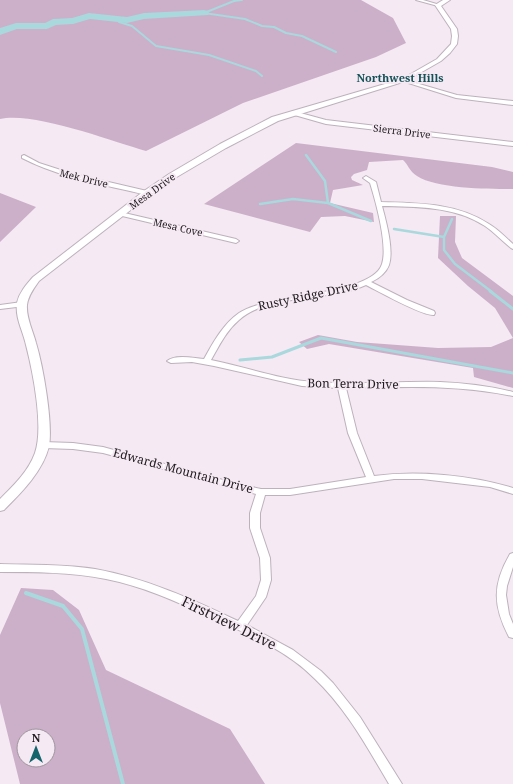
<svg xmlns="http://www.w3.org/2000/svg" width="513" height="784" font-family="'Noto Serif',serif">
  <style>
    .green { fill: #ccafc9; fill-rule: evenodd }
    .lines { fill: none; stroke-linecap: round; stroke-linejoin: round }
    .stream-far3 { stroke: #a9d8dd; stroke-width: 2 }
    .stream-far2 { stroke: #a9d8dd; stroke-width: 2.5 }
    .stream-far1 { stroke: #a9d8dd; stroke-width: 3 }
    .stream { stroke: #a9d8dd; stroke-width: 4 }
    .river { fill: #a9d8dd; fill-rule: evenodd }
    .minor-casing { stroke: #bdb2bc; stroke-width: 2 }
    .tertiary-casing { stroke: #bdb2bc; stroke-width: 2 }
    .minor { fill: #fff; fill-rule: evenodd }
    .tertiary { fill: #fff; fill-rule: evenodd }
    .labels { text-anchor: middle; stroke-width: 4; stroke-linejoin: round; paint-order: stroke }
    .far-street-label { font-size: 10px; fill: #1e1a1d; stroke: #f5e9f3 }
    .far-neighbourhood-label { font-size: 11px; font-weight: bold; fill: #155257; stroke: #f5e9f3 }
    .street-label { font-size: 12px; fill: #1e1a1d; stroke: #f5e9f3 }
    .near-street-label { font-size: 14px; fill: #1e1a1d; stroke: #f5e9f3 }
  </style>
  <rect width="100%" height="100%" fill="#f5e9f3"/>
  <path class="green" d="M0 0H361L393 18 406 43 376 57 243 103 146 151C112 141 32 111 0 119Z
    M296 143 492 167 513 172V189C489 189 437 189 417 176 409 171 408 164 403 160L369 162 367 170 354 174 351 177 352 180 363 185 333 190 330 203 373 213 374 222 345 216 321 217 310 232 204 204Z
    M0 193 36 207 0 242Z
    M440 216H456L455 242 462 258 513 296V388L474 377 473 368 329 344 307 349 299 342 318 335 357 342 438 348 491 347 513 338 495 308 468 286 438 258Z
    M21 588 53 590 79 610 106 670 230 729 265 784H20L0 703V635ZM24 736H48V760H24Z"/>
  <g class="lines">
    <path class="stream-far3" d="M204 13 245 19 262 26 274 27 286 33 302 36 336 52
      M204 13 234 1 242 0
      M118 19 119 22 132 26 156 46 209 55 256 71 262 76"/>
    <path class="stream-far2" d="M306 155 325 181 328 203 371 221
      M260 204 293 199 328 203
      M394 229 444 237V250L455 264 492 292
      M444 237 452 219"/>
    <path class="stream-far1" d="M490 291 513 309
      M240 360 272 357 321 338 513 373"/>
    <path class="stream" d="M26 593 63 606 82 629 123 784"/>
    <path class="river" d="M204 10 208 11 209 13 208 15 144 19 127 23 90 19 73 24 56 25 47 29H17L0 35V28L16 23H45L53 19 72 18 89 13 127 17 144 13Z"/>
    <g class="minor-casing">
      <path id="minor" d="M416 0H423L440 5 438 6Z
        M402 79 457 95 513 101V105L456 98 402 81Z
        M293 111 326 120 513 142V146L326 124 291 114 290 113Z
        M24 155 39 163 70 173 147 191 150 193 147 195C105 185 61 178 22 158V156Z
        M366 176 376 182 381 202C419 203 457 203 489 224 498 229 505 237 513 244V249L511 248C502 241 494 232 485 226 454 206 418 207 382 206 386 221 394 250 389 265 386 273 378 279 371 282L407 300 434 311 435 313 434 315C422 316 378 291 366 285 329 302 269 293 239 320 226 331 219 346 211 360 246 367 280 380 315 382 357 385 399 381 440 382 465 383 489 386 513 392V396C455 384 404 387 346 388L357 433 374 476C417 470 471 475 513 488V494L490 487 422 479H394L290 495H265L260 513V528L270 558 271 580 266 597 247 625 293 650 321 671 333 683 360 717 402 784H389C367 747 346 708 314 678 285 649 245 633 208 616 175 601 142 586 106 579 71 572 35 572 0 572V564C31 565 63 564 95 569 145 578 192 599 238 621L256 596 261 580 260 558 250 528V513L256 494 103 453 73 449 43 448 39 445 43 442 73 443 103 447 234 483 261 489H290L366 477 348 433 338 388 302 386 214 366 192 362 171 363 167 361C176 354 193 358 204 359 213 343 223 324 239 313 268 293 372 296 382 264 388 246 376 202 370 183L363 178Z
        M120 212 236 239 239 241 236 243 118 215V213Z
        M22 302 26 304 25 306 0 309V305Z
        M513 553V567L507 586 506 595 509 614 513 624V638L509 637C493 606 492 585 510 554Z"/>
    </g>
    <g class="tertiary-casing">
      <path id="tertiary" d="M443 0H450L441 6 457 29 458 36 457 44 450 53 441 61 406 81 278 121 226 148 175 178 150 195 39 281C34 288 28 296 27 305 26 318 33 331 36 343 43 366 53 423 49 446 43 471 22 492 4 510L0 511V499C13 486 28 472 35 453 44 427 33 372 26 345 23 331 15 318 17 303 19 293 26 285 33 277L144 191 169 174 220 144 272 117 402 79 437 59 451 44 452 36 451 29 435 5Z"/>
    </g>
    <use href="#minor" class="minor"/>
    <use href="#tertiary" class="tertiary"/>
  </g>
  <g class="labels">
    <g class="far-street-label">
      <text transform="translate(402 131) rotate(7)" y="4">Sierra Drive</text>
      <text transform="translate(84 178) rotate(14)" y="4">Mek Drive</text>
      <text transform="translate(152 191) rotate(-36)" y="4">Mesa Drive</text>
      <text transform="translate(178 227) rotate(13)" y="4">Mesa Cove</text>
    </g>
    <g class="far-neighbourhood-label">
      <text x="400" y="82">Northwest Hills</text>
    </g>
    <g class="street-label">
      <text transform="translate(308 296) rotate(-12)" y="4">Rusty Ridge Drive</text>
      <text transform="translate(353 384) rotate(1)" y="4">Bon Terra Drive</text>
      <text transform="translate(183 471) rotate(15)" y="4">Edwards Mountain Drive</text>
    </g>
    <g class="near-street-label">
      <text transform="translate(229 623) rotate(26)" y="5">Firstview Drive</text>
    </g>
  </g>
  <g transform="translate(36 748)"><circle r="19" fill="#f5e9f3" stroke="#9f969d"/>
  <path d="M0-3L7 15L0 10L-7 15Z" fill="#16646b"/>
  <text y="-6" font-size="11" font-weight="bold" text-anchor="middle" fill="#1e1a1d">N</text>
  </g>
</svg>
